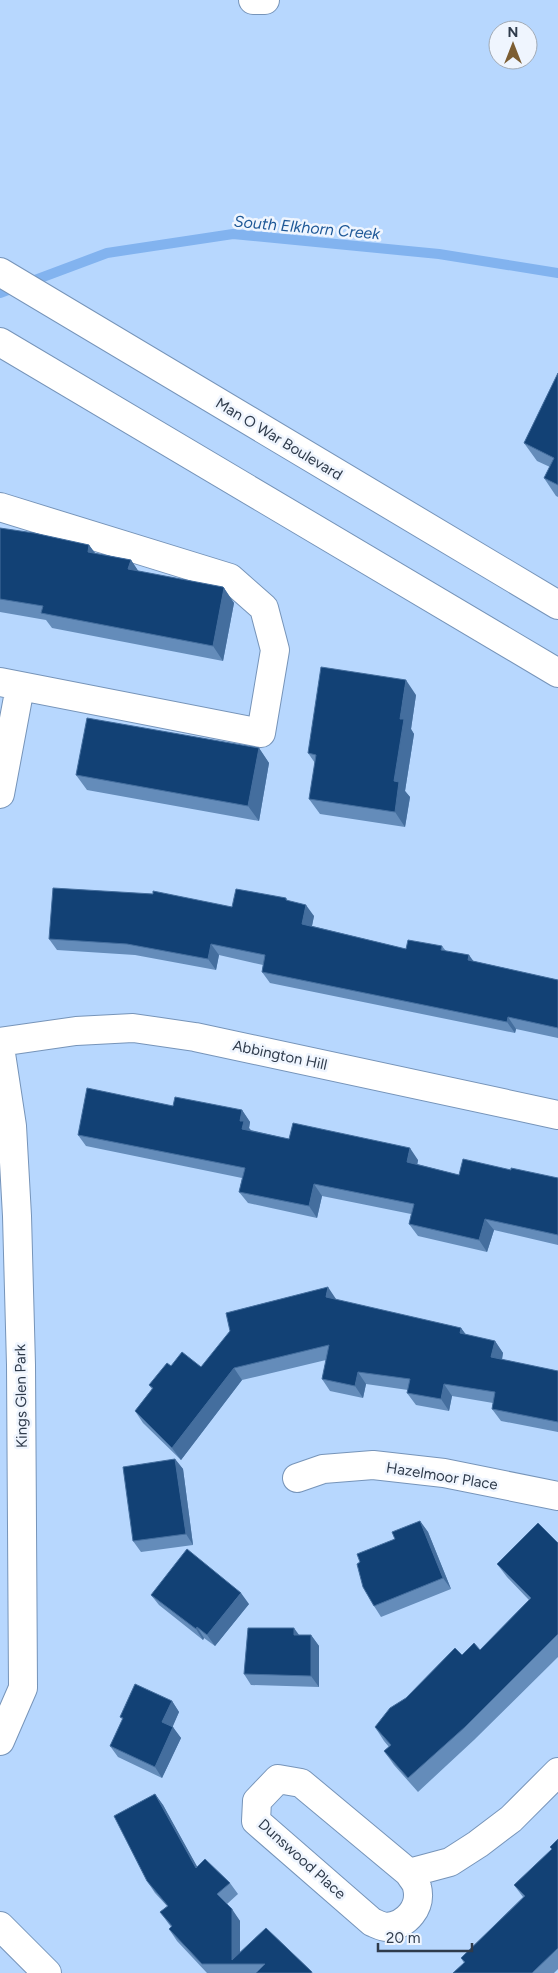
<svg xmlns="http://www.w3.org/2000/svg" width="558" height="1973" font-family="Figtree,sans-serif">
  <style>
    .lines { fill: none; stroke-linecap: round; stroke-linejoin: round }
    .stream { stroke: #82b3ef; stroke-width: 10 }
    .minor-casing { stroke: #7694b9; stroke-width: 30 }
    .major-casing { stroke: #7694b9; stroke-width: 30 }
    .minor { stroke: #fff; stroke-width: 28 }
    .major { stroke: #fff; stroke-width: 28 }
    .wall { fill: #648cba }
    .shaded-wall { fill: #446e9e }
    .building { fill: #124175; stroke: #446e9e }
    .labels { text-anchor: middle; stroke-width: 5; stroke-linejoin: round; paint-order: stroke }
    .street-label { font-size: 15px; fill: #2f3b4b; stroke: #eff5fe }
    .water-label { font-size: 16px; font-style: italic; fill: #1e5897; stroke: #eff5fe }
  </style>
  <rect width="100%" height="100%" fill="#b7d7fe"/>
  <g class="lines">
    <path class="stream" d="M0 293 107 253 233 234 439 254 558 273"/>
    <g class="minor-casing">
      <path id="minor" d="M253 0H265
        M0 507 230 578 264 608 275 650 261 733 0 682
        M0 794 20 687
        M0 1042 76 1031 133 1028 195 1037 558 1115
        M0 1047 12 1126 17 1216 21 1365 23 1688 0 1741
        M297 1478 323 1469 373 1465 444 1473 558 1496
        M278 1779 301 1783 409 1873C411 1877 416 1882 417 1887 422 1907 407 1925 387 1927 382 1927 377 1924 372 1922L256 1821 257 1801Z
        M409 1873 450 1862 478 1844 511 1819 558 1772
        M0 1926 47 1973"/>
    </g>
    <g class="major-casing">
      <path id="major" d="M0 272 558 605
        M0 342 558 673"/>
    </g>
    <use href="#minor" class="minor"/>
    <use href="#major" class="major"/>
  </g>
  <path class="wall" d="M558 373V497L556 496 544 478 550 467 537 461 524 443Z
    M0 528 89 545 95 553 131 560 138 571 224 588 234 603 223 661 52 628 46 620 0 612Z
    M416 695 411 729 414 734 405 791 410 797 405 827 320 814 309 799 315 763 308 753Z
    M259 748 269 763 259 821 87 790 76 775Z
    M286 898 288 901 314 916 312 926 406 949 442 946 446 951 473 961 558 980V1038L516 1029 515 1033 270 983 262 972 263 965 219 955 216 970 135 955 57 950 49 939Z
    M242 1110 250 1122 249 1128 251 1130 289 1139 418 1160 417 1164 459 1175 511 1170 558 1178V1245L494 1230 487 1252 418 1236 409 1224 411 1214 322 1196 317 1218 248 1203 239 1192 242 1178 86 1146 78 1135Z
    M336 1299V1300L461 1328 466 1335 495 1341 503 1353 502 1360 558 1371V1432L501 1421 492 1409 493 1403 452 1396 449 1411 416 1405 407 1393 408 1390 366 1384 363 1398 330 1391 322 1379 326 1360 242 1380 181 1460 143 1423 135 1411 152 1389 149 1385 171 1366 201 1367Z
    M175 1459 183 1469 193 1545 141 1552 133 1541Z
    M420 1521 428 1532 451 1589 381 1617 374 1606 360 1562 395 1539Z
    M558 1543V1657L474 1740 418 1792 394 1765 384 1751 389 1747 384 1741 375 1727 406 1698 462 1655 480 1650 529 1600 507 1577 497 1564Z
    M151 1595 249 1604 215 1646 204 1638 203 1640 159 1605Z
    M299 1635H311L319 1646V1687L251 1685 244 1674Z
    M172 1701 179 1712 172 1727 181 1738 162 1778 118 1757 110 1746 123 1720 120 1717Z
    M155 1794 163 1805 197 1867 230 1883 238 1894 227 1904 240 1921V1952L266 1928 313 1973H207L177 1941 169 1929 171 1927 160 1912 167 1906 155 1893 147 1881Z
    M558 1839V1969L554 1973H453L464 1963 461 1958 523 1897 514 1885 552 1850 550 1847Z"/>
  <path class="shaded-wall" d="M89 545 100 560 88 552Z
    M131 560 141 575 128 569Z
    M224 588 234 603 223 661 213 646Z
    M406 680 416 695 411 729 414 734 405 791 410 797 405 827 395 812 394 781 400 719Z
    M259 748 269 763 259 821 248 806Z
    M306 905 314 916 310 935 302 924Z
    M211 944 219 955 216 970 208 959Z
    M469 955 477 966 468 960Z
    M508 1017 516 1029 515 1033 507 1022Z
    M242 1110 250 1122 249 1128 252 1133 242 1129 240 1121Z
    M410 1148 418 1160 416 1173 407 1162Z
    M314 1184 322 1196 317 1218 309 1206Z
    M485 1219 494 1230 487 1252 479 1240Z
    M328 1287 336 1299 334 1309 326 1297Z
    M461 1328 470 1340 460 1333Z
    M495 1341 503 1353 500 1369 491 1357Z
    M234 1368 242 1380 181 1460 172 1448Z
    M358 1372 366 1384 363 1398 355 1386Z
    M444 1384 452 1396 449 1411 441 1399Z
    M175 1459 183 1469 193 1545 186 1534Z
    M420 1521 428 1532 451 1589 443 1578Z
    M241 1593 249 1604 215 1646 207 1635Z
    M197 1627 204 1638 203 1640 196 1629Z
    M294 1628 302 1639 294 1635Z
    M311 1635 319 1646V1687L311 1676Z
    M172 1701 179 1712 170 1733 162 1722Z
    M173 1727 181 1738 162 1778 155 1767Z
    M155 1794 163 1805 204 1879 196 1868Z
    M232 1909 240 1921V1964L232 1960Z"/>
  <path class="building" d="M558 373V485L544 478 554 458 524 443Z
    M0 528 34 533 89 545 88 552 131 560 128 569 223 587 224 588 213 646 41 613 43 606 0 599Z
    M321 667 406 680 400 719H404L394 781 399 782 395 812 309 799 316 755 308 753Z
    M87 718 259 748 248 806 76 775Z
    M53 888 153 894V891L232 907 236 889 286 898V900L306 905 302 924 406 949 408 940 442 946 441 950 469 955 468 960 558 980V1028L508 1017 507 1022 262 972 265 955 211 944 208 959 127 944 49 939Z
    M87 1088 173 1106 175 1097 242 1110 240 1121H244L242 1129 289 1139 293 1123 410 1148 407 1162 459 1175 463 1159 511 1170V1168L558 1178V1235L485 1219 479 1240 409 1224 414 1204 314 1184 309 1206 239 1192 245 1168 78 1135Z
    M328 1287 326 1297 461 1328 460 1333 495 1341 491 1357 558 1371V1422L492 1409 495 1392 444 1384 441 1399 407 1393 410 1379 358 1372 355 1386 322 1379 329 1345 234 1368 172 1448 135 1411 153 1388 149 1385 167 1363 171 1366 182 1352 201 1367 230 1331 226 1313Z
    M175 1459 186 1534 133 1541 123 1467Z
    M420 1521 443 1578 374 1606 363 1587 357 1564 360 1562 357 1554 395 1539 392 1532Z
    M538 1523 558 1543V1634L465 1727 408 1778 384 1751 391 1745 375 1727 390 1708 406 1698 455 1648 462 1655 474 1643 480 1650 531 1598 497 1564Z
    M187 1549 241 1593 207 1635 197 1627 196 1629 151 1595Z
    M248 1628H294V1635H311V1676L244 1674Z
    M135 1684 172 1701 162 1722 173 1727 155 1767 110 1746 123 1718 120 1717Z
    M155 1794 196 1868 205 1859 230 1883 217 1894 232 1909V1960L266 1928 312 1972 311 1973H256L265 1964H202L169 1929 172 1926 160 1912 168 1906 147 1881 114 1816Z
    M558 1839V1948L532 1973H453L465 1962 461 1958 525 1896 514 1885 552 1849 550 1847Z"/>
  <g class="labels">
    <g class="street-label">
      <text transform="translate(279 439) rotate(31)" y="5">Man O War Boulevard</text>
      <text transform="translate(280 1055) rotate(12)" y="5">Abbington Hill</text>
      <text transform="translate(21 1396) rotate(-91)" y="5">Kings Glen Park</text>
      <text transform="translate(442 1476) rotate(9)" y="5">Hazelmoor Place</text>
      <text transform="translate(302 1859) rotate(42)" y="5">Dunswood Place</text>
    </g>
    <g class="water-label">
      <text transform="translate(307 227) rotate(5)" y="6">South Elkhorn Creek</text>
    </g>
  </g>
  <g transform="translate(513 45)"><circle r="24" fill="#eff5fe" stroke="#a2abb6"/>
  <path d="M0-4L9 19L0 12L-9 19Z" fill="#7c5d32"/>
  <text y="-8" font-size="14" font-weight="bold" text-anchor="middle" fill="#2f3b4b">N</text>
  </g>
  <path d="M378 1943v8h94v-8" fill="none" stroke="#2f3b4b" stroke-width="2.5"/>
  <text x="386" y="1943" font-size="15" fill="#2f3b4b" stroke="#eff5fe" stroke-width="4" paint-order="stroke">20 m</text>
</svg>
